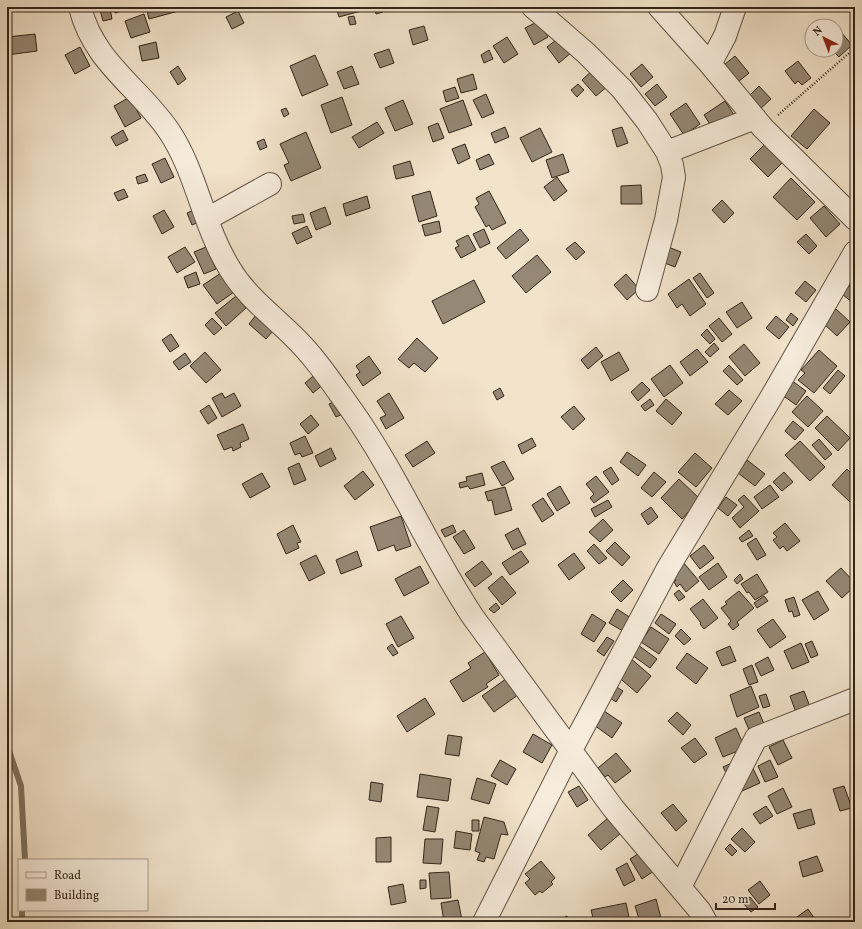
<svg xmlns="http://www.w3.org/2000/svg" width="862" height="929" font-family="Vollkorn,serif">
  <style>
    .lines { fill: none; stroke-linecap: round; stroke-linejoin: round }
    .stream { stroke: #7d705e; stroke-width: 6 }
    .building { fill: #958875; stroke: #312517 }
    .street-casing { stroke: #615444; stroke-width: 24 }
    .path { stroke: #312517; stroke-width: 2.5; stroke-dasharray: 1 2; stroke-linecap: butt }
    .street { stroke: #f7eddd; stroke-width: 22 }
  </style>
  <rect width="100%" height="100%" fill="#f2e3cb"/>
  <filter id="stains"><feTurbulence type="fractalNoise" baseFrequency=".005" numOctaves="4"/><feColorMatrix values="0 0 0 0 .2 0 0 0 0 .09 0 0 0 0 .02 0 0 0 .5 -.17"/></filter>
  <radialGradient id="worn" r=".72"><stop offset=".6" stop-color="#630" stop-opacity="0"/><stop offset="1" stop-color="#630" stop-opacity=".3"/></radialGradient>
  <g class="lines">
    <path class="stream" d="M7 745 21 786 25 860
      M22 922V910"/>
  </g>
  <path class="building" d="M7 7H31V8L7 11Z
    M114 7H130L131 8 115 13Z
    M146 7H185L186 9 149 19Z
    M336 7H372V8L339 17Z
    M374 7H381L383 12 376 14Z
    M110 8 112 19 103 21 100 10Z
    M238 11 244 23 232 29 226 17Z
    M144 14 150 32 131 38 125 21Z
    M354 16 356 24 350 25 348 17Z
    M539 21 548 37 534 45 525 28Z
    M424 26 428 40 413 45 409 30Z
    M841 32 852 45 839 57 832 50H836V37Z
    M35 34 37 51 7 55V37Z
    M507 37 518 54 504 63 493 46Z
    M560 37 572 52 559 63 547 47Z
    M156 42 159 58 142 61 139 46Z
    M80 47 90 66 75 74 65 55Z
    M389 49 394 63 380 68 374 54Z
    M489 50 493 59 484 63 481 55Z
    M315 55 328 85 302 96 290 66Z
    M735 56 749 73 733 86 719 69Z
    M798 61 811 78 802 85 798 81 795 84 785 71Z
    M642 64 653 77 641 87 630 74Z
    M178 66 186 79 178 85 170 72Z
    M352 66 359 84 344 89 337 72Z
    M595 68 609 85 596 96 582 80Z
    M473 74 477 89 461 93 457 79Z
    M578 84 584 90 577 97 571 90Z
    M657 84 667 97 655 106 645 94Z
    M759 86 771 99 759 110 748 97Z
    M455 87 459 98 446 102 443 91Z
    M486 94 494 113 482 118 473 100Z
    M130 97 141 118 125 127 114 106Z
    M342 97 352 125 331 133 321 105Z
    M403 100 413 124 395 131 385 108Z
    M463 100 472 125 449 133 440 109Z
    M725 101 736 118 715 132 704 115Z
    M686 103 700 124 684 135 670 114Z
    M286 108 289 114 284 117 281 110Z
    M814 109 830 123 807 149 791 136Z
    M377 122 384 133 359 148 352 137Z
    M438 123 444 138 433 142 428 127Z
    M505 127 509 137 495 143 491 133Z
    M622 127 628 143 617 147 612 130Z
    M540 128 552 152 532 162 520 138Z
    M123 130 128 140 116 146 111 137Z
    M306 132 321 168 291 181 284 165 289 163 280 144Z
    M264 139 267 147 260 150 257 142Z
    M465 144 470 158 458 164 452 149Z
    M764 145 782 163 768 177 750 159Z
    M489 154 494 164 480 170 476 160Z
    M563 154 569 172 552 178 546 160Z
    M165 158 174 177 161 183 152 164Z
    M410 161 414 175 396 179 393 166Z
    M145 174 148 181 138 184 136 177Z
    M557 177 567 191 554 201 544 187Z
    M791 178 815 202 797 220 773 197Z
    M641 185 642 204H621V186Z
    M124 189 128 197 118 201 114 193Z
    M430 191 437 216 419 222 412 196Z
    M489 191 506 223 492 230 489 225 486 227 475 207 479 204 476 198Z
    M367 196 370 208 346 216 343 204Z
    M722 200 734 213 724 223 712 210Z
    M824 206 840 224 826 237 810 218Z
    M325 207 331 224 316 230 310 213Z
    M196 209 201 221 192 225 187 213Z
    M164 210 174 227 162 234 153 216Z
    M303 214 305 222 294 224 292 216Z
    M439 221 441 232 425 236 422 225Z
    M307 226 312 237 297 244 292 233Z
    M484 229 490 243 480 248 473 234Z
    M520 229 529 240 506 259 497 248Z
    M806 234 817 246 809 254 797 242Z
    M468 235 476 250 461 258 455 248 459 246 456 241Z
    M575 242 585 252 576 260 566 249Z
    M663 245 681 252 675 267 657 260Z
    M185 247 195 262 177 273 168 257Z
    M206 247 216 269 204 274 194 252Z
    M537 255 551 272 526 293 512 276Z
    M196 272 200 284 188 288 184 277Z
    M221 273 234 292 217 304 203 285Z
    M700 273 714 293 707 298 693 278Z
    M626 274 639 289 627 300 614 285Z
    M689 279 706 304 690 316 682 304 677 308 668 294Z
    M474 280 485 302 443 324 432 301Z
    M855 280V301L853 303 842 294Z
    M805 281 816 290 806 302 795 293Z
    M236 296 246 308 226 326 215 313Z
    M742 302 752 318 737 328 726 312Z
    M836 309 850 322 837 336 823 323Z
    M260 310 278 325 266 339 249 324Z
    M791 313 798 319 793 326 786 320Z
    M776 316 789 327 779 339 766 328Z
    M212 318 222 328 214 335 205 325Z
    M719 318 732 334 722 342 709 326Z
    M707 329 715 339 710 344 701 335Z
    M171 334 179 346 170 352 162 340Z
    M417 338 438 358 425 372 414 363 409 368 398 359Z
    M714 343 719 349 710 357 705 352Z
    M744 344 760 363 745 376 729 357Z
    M596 347 603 356 588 369 581 360Z
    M697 349 708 362 690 376 680 362Z
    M819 350 837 366 814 393 798 380 805 373 801 370Z
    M205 352 221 370 206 383 190 366Z
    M619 352 629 370 611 381 601 362Z
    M185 353 191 362 179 370 173 362Z
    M369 356 381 373 363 386 356 375 360 372 356 366Z
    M670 365 683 383 664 397 651 379Z
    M729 365 743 380 737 385 723 371Z
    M838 370 845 376 830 394 823 388Z
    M317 373 325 383 313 393 305 383Z
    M791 380 806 391 796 405 781 394Z
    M642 382 650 390 638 401 631 392Z
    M500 388 504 396 497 400 493 392Z
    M729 390 742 401 728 415 715 404Z
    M222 393 225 398 234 393 241 406 222 417 212 398Z
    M389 393 404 418 386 429 380 418 386 415 377 401Z
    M807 396 823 411 808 427 792 412Z
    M340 399 347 412 336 417 329 404Z
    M650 399 654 405 645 411 641 406Z
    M666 399 682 413 672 425 656 411Z
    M209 405 217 418 208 424 200 411Z
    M574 406 585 419 573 430 561 417Z
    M311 415 319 425 308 434 300 424Z
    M827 416 850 438 838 451 815 428Z
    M793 421 804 430 795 440 785 431Z
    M243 424 249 439 240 443 241 447 233 451 232 447 224 450 217 435Z
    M305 436 313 453 302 457 300 453 295 455 290 443Z
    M532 438 536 446 522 454 518 445Z
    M819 439 832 454 825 460 812 445Z
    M427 441 435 453 413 467 405 455Z
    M800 441 825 467 810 481 785 455Z
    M331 448 336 459 320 467 315 456Z
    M627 452 646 465 638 476 620 462Z
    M695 453 712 468 696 487 678 472Z
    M747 460 765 474 755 486 738 473Z
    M504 461 514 479 502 486 491 467Z
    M299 463 306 480 294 485 288 468Z
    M611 467 619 480 612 485 603 472Z
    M847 469 855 477V497L850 502 832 485Z
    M363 471 374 485 355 500 344 486Z
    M654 472 666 482 652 497 641 488Z
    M784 472 793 482 782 491 773 482Z
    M262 473 270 487 250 498 242 484Z
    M482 473 485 485 470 489 468 486 460 488 459 483 467 481 466 477Z
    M596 476 609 492 594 503 590 498 594 494 586 484Z
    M679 479 700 499 682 519 661 498Z
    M770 485 779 497 762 509 754 497Z
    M560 486 570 503 557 511 547 494Z
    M505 487 512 510 495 515 492 500 488 501 485 492Z
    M744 495 759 511 740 528 732 518 744 507 738 500Z
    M726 497 737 505 728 516 718 508Z
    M543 498 554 514 542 522 532 505Z
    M608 500 612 507 595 517 591 509Z
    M651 507 658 517 648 525 641 514Z
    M401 516 411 546 396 551 394 545 378 551 370 527Z
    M603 519 613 530 600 542 589 532Z
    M785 523 800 541 787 551 783 546 780 549 773 540 777 537 773 533Z
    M293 525 301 542 297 543 299 548 286 554 277 534Z
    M453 525 456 532 445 537 441 530Z
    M518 528 526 544 513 550 505 535Z
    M464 530 475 548 464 554 453 537Z
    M749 530 753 536 742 542 739 538Z
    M756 538 766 555 757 560 747 544Z
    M615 542 630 557 622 566 606 551Z
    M594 544 607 558 599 564 587 551Z
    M704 545 714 558 700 569 690 556Z
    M357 551 362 566 341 574 336 560Z
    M521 551 529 562 510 575 502 563Z
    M574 553 585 568 569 580 558 565Z
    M316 555 325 573 309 581 300 563Z
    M482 561 492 574 475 587 465 574Z
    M683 562 699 581 686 592 680 584 677 587 674 582 676 580 670 574Z
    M718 563 727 577 709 590 699 577Z
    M420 566 429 583 404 596 395 579Z
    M841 568 855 583V586L842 598 826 581Z
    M740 574 743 579 737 584 734 580Z
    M757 574 768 592 755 600 749 592 747 593 741 584Z
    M502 576 516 593 502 605 488 588Z
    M623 580 633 590 621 602 611 592Z
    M679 590 685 597 679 601 674 594Z
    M739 591 754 608 737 622 739 625 733 630 728 624 731 621 721 608 727 604 725 602Z
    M818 591 829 610 814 620 802 600Z
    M764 596 768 601 757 608 754 603Z
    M794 597 800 615 794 617 792 611 789 612 785 600Z
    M703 599 718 618 704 629 700 624 701 623 690 609Z
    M496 603 500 608 494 613 489 609Z
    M617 609 631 618 623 631 609 623Z
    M592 614 606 623 594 642 581 634Z
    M661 614 676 624 669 634 655 623Z
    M401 616 414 638 398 647 386 624Z
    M773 619 786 637 770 648 757 630Z
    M651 627 669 639 659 654 641 642Z
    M681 629 691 639 684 645 675 636Z
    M607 637 614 641 604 656 597 651Z
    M812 641 818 655 811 658 805 644Z
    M801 643 809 662 792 669 784 651Z
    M392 644 398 653 393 656 387 648Z
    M638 645 657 659 650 668 632 655Z
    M730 646 736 661 722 666 716 652Z
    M485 652 499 675 486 684 488 687 463 702 450 681 471 668 468 663Z
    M687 653 708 668 696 684 676 668Z
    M629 657 651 676 637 693 615 674Z
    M768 657 774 670 761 676 755 664Z
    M752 665 758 682 749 685 743 669Z
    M510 676 522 692 494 712 482 696Z
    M612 684 623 691 616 702 604 694Z
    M751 686 759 707 737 717 730 695Z
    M804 691 812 712 798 718 790 696Z
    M766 694 770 706 763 708 759 696Z
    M425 698 435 714 407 732 397 716Z
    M604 711 622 723 612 738 594 725Z
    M677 712 691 725 683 735 668 721Z
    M759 712 767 731 752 737 744 718Z
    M736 728 745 748 723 757 715 738Z
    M533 734 552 745 542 763 523 752Z
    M448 735 462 737 459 756 445 754Z
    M695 738 707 754 694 763 681 748Z
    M783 740 792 758 778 765 769 747Z
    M616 753 631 771 615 783 608 775 605 777 598 768Z
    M747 756 760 783 740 792 731 782 723 767Z
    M500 760 516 769 507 785 491 776Z
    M770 760 778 777 765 782 758 766Z
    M420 774 451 779 448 801 417 797Z
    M477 778 496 784 489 804 471 799Z
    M371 782 383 784 381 802 369 800Z
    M579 786 588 800 577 807 568 792Z
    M844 786 852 808 840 811 833 789Z
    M783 788 792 807 777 814 768 796Z
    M673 804 687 821 676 831 661 813Z
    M427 806 439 808 435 832 423 830Z
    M766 806 773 816 760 824 753 814Z
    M811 809 815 824 798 829 793 814Z
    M484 817 504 822 508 835 501 834 494 859 486 857 484 862 477 860 480 853 475 851Z
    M608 818 621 833 601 850 588 835Z
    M472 820H479V831H472Z
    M742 828 755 842 745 852 731 839Z
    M456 831 472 834 470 850 454 848Z
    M391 837V862H376V838Z
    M425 839H443L441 864 423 863Z
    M730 844 737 851 732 856 725 849Z
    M644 850 657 869 642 879 630 859Z
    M817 856 823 871 803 877 799 862Z
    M541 861 555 878 551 882 553 884 542 893 540 891 535 895 525 883 530 879 525 874Z
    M627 863 635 880 624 886 616 869Z
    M449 872 451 898 431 899 429 873Z
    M420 880H426V888L420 889Z
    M760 881 770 895 759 904 748 890Z
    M403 884 406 902 391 905 388 887Z
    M750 897 758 907 751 912 743 903Z
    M656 899 661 918 648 922H640L635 906Z
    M458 900 462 920 444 922 441 903Z
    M626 903 630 922H594L591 910Z
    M808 909 817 922H790Z
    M567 916 570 922H555Z"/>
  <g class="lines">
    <g class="street-casing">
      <path id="street" d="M80 7C93 62 139 87 169 131 197 173 203 226 230 269 246 296 271 314 293 336 315 357 332 383 350 408 397 474 428 549 473 617L613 808 700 911 706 922
        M533 7 586 53 622 89 647 121 667 152 672 165 674 177 666 220 647 290
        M659 7 710 64 763 128 855 219
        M710 64 725 36 735 7
        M667 152 755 118
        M207 219 270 184
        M680 887 756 738 855 699
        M484 922 571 750 668 568 769 401 855 252"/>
    </g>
    <path class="path" d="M778 115 855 48"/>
    <use href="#street" class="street"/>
  </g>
  <rect width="862" height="929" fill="none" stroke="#f2e3cb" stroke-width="24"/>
  <rect x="8" y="8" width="846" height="913" fill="none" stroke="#312517" stroke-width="2"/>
  <rect x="12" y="12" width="838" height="905" fill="none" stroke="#312517"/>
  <rect x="18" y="859" width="130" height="52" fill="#f7eddd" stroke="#a89d8e"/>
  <rect x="26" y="872" width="20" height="6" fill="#f7eddd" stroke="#a89d8e"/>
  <text x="54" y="879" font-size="12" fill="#312517">Road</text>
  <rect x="26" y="889" width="20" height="12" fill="#958875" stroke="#a89d8e"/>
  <text x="54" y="899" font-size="12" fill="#312517">Building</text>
  <g transform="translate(824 38) rotate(318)"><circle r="19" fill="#f7eddd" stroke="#a89d8e"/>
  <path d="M0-3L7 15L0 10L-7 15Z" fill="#8f2418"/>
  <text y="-6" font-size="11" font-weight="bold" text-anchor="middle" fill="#312517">N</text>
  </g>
  <path d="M716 903v6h59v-6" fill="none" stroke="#312517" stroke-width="2"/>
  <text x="722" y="903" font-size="12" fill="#312517" stroke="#f7eddd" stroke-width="3" paint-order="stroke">20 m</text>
  <rect width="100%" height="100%" filter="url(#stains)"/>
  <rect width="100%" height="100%" fill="url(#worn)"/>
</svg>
